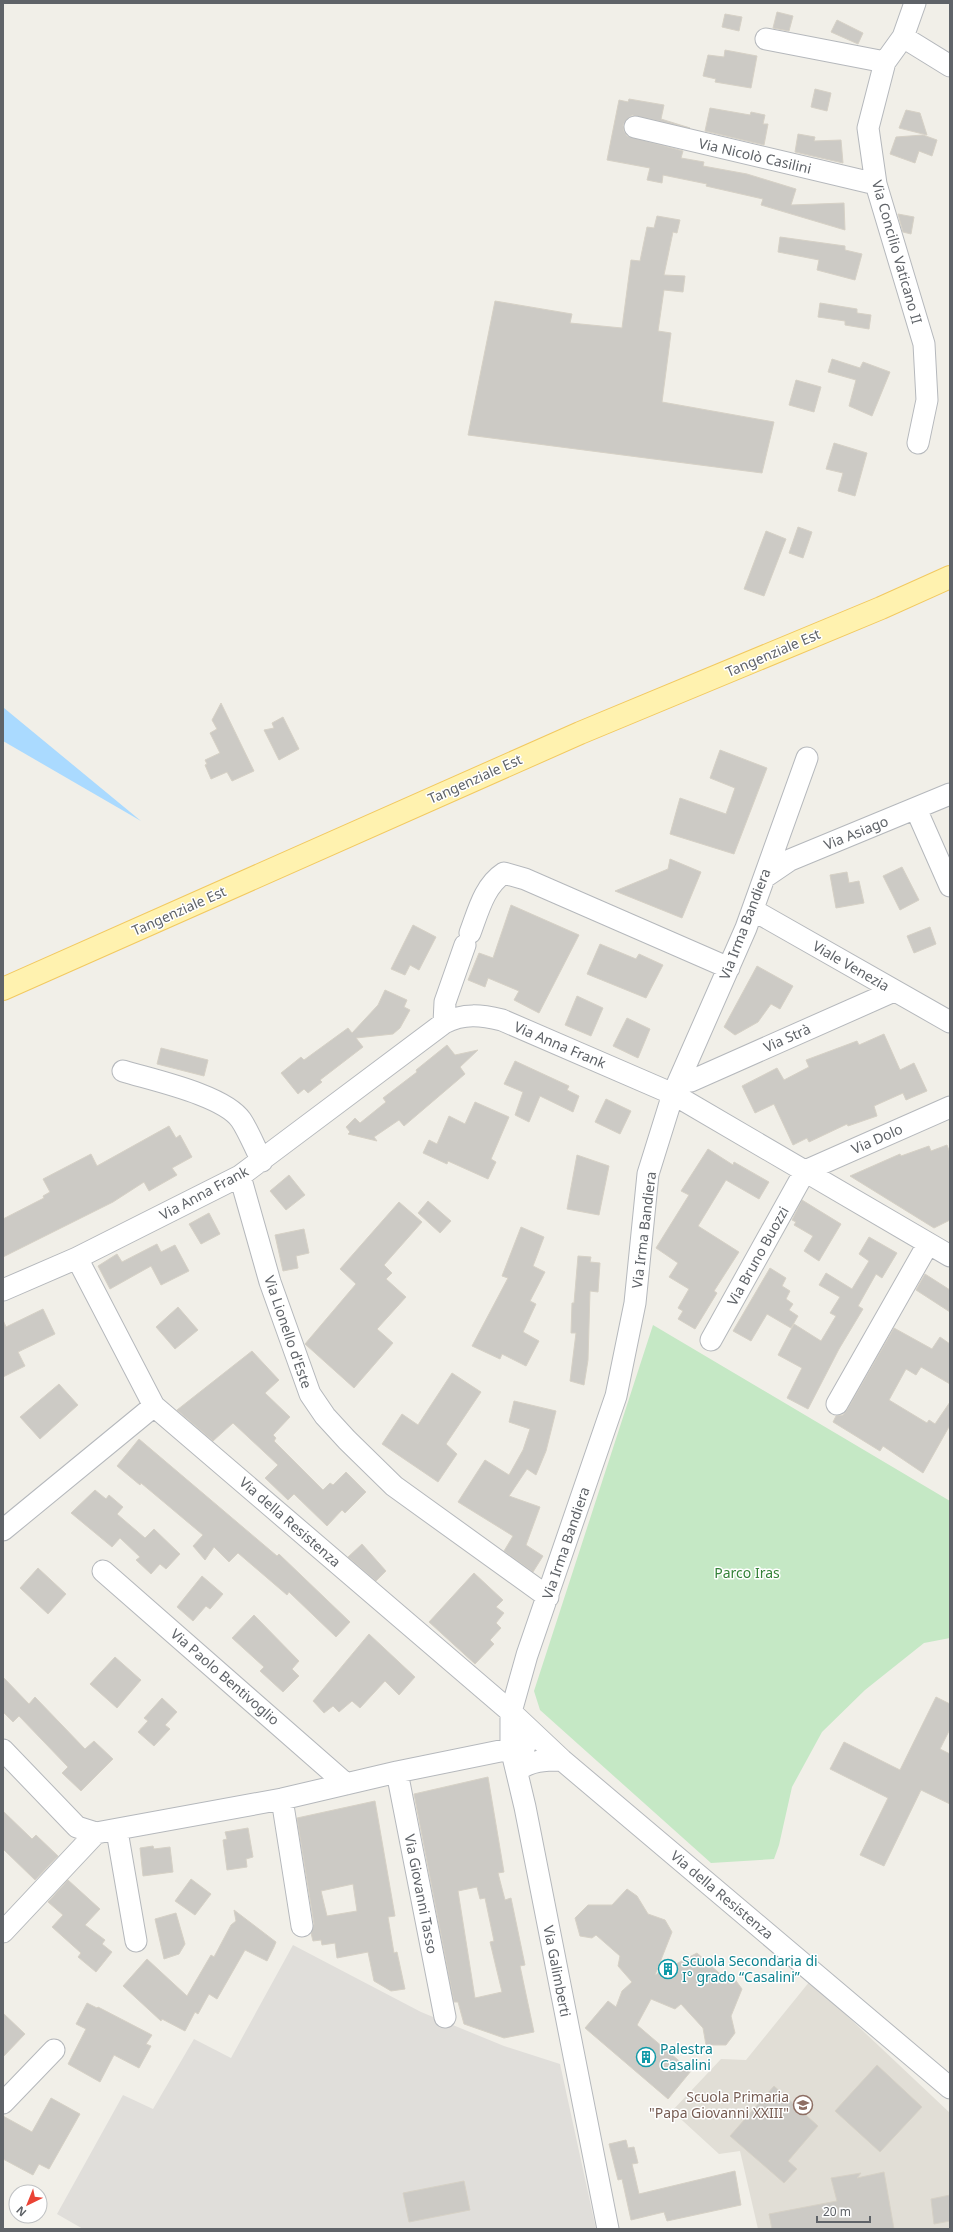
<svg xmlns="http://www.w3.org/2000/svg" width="953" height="2232" font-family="'Noto Sans',sans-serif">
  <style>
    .industrial { fill: #e0deda }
    .education { fill: #e1ded6 }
    .green { fill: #c5e8c5 }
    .water { fill: #aadaff }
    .building { fill: #cccac5; stroke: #d6d1c6; fill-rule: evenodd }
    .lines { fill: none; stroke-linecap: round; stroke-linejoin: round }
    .minor-casing { stroke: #b5b8bc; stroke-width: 23 }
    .major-casing { stroke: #f2c960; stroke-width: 24 }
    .minor { stroke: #fff; stroke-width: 21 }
    .major { stroke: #fff2af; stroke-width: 22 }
    .labels { text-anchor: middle; stroke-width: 3; stroke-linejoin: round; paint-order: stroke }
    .street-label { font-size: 14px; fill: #5f6368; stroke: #fff }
    .park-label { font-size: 14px; fill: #348238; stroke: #fff }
    .culture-label { font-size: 14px; fill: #0d838f; stroke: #fff; text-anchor: start }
    .education-label { font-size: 14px; fill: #785e54; stroke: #fff; text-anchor: end }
  </style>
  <rect width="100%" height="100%" fill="#f1efe8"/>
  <path class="industrial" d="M293 1945 421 2012 504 2046 560 2064 596 2229H83L57 2214 123 2095 153 2109 194 2039 231 2058Z"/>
  <path class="education" d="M810 1981 950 2113V2229H758L740 2151 719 2154 672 2111 721 2059 746 2060Z"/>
  <path class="green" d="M653 1325 950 1501V1638L924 1643 865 1690 822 1732 792 1787 779 1845 774 1859 711 1863 540 1710 534 1691Z"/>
  <path class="water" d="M3 705 4 708 141 821 3 741Z"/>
  <path class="building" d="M777 12 793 16 789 31 773 28Z
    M725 14 742 17 739 31 722 27Z
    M837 20 863 33 858 44 831 32Z
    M725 50 757 56 751 88 715 82 716 79 703 76 708 55 724 57Z
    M815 89 831 93 827 111 811 107Z
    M629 99 664 105 661 119 690 128 632 115 627 119 623 125 624 131 627 136 683 151 681 158 704 162 703 166 747 174 796 189 791 205 844 203 845 230 761 205 763 199 706 186 707 184 663 175 662 183 647 180 650 168 607 160 619 100 628 102Z
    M710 108 750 115 751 112 765 115 763 124H768L764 145 705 131Z
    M906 110 920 113 927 135 899 128Z
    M798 134 815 137 814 141 841 140 843 163 795 152Z
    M923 135 937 140 932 156 919 151 915 163 890 154 896 137Z
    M898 214 914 217 911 234 903 232Z
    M657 216 680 220 677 233 673 232 664 275 685 276 683 292 664 290 658 331 671 333 662 402 774 422 762 473 468 435 495 301 572 314 570 323 622 328 631 260 640 261 647 227 654 228Z
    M780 237 845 246V250L862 254 855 280 817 270 819 260 778 252Z
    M820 303 857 309V313L871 315 869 329 845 325V321L818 317Z
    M832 359 860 368 863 362 890 372 872 416 849 406 856 380 828 372Z
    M796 380 821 387 814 412 789 405Z
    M834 443 867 453 855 496 838 491 843 473 826 469Z
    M798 527 812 532 803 558 789 553Z
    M766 531 786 539 764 596 744 589Z
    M221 703 254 771 232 781 227 772 211 779 205 765 207 764 205 760 220 753 210 733 217 729 212 720Z
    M283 717 299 749 279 760 264 730 274 728 272 723Z
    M720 750 767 768 734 854 670 834 680 798 726 814 735 788 710 778Z
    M670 859 701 872 682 918 615 891 668 869Z
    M902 867 919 900 900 910 883 876Z
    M847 872 849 883 859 881 864 903 836 908 830 875Z
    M511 905 579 935 539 1013 514 1000 519 991 488 978 485 987 468 980 479 953 493 958Z
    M413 925 436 937 419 970 410 965 405 975 391 969Z
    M930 927 936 944 914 953 907 936Z
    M600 944 636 959 639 954 663 965 646 998 587 974Z
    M757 966 793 986 780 1009 771 1004 758 1022 735 1035 724 1027Z
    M385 990 407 1000 404 1007 410 1010 400 1028 393 1034 356 1038 363 1047 320 1080 322 1082 308 1093 304 1089 298 1094 281 1073 301 1057 304 1060 348 1028 352 1033 378 1005Z
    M577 996 603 1008 591 1036 565 1025Z
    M627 1018 650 1029 638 1058 613 1046Z
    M884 1034 900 1070 914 1063 927 1091 906 1100 903 1093 874 1106 877 1116 848 1126 847 1124 809 1142 807 1138 793 1145 774 1104 755 1113 742 1086 777 1068 784 1080 809 1067 806 1060 857 1041 859 1045Z
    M447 1045 455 1055 478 1050 460 1067 465 1074 404 1126 399 1120 374 1137 377 1141 348 1134 350 1132 346 1127 355 1118 360 1123 386 1102 383 1098 417 1072 416 1070Z
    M161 1048 208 1060 204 1076 157 1064Z
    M515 1061 569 1086 567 1090 579 1096 573 1112 540 1096 529 1122 515 1115 523 1092 504 1084Z
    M606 1099 631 1111 620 1134 595 1122Z
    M475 1102 509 1117 491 1159 496 1162 488 1179 448 1161 447 1164 423 1153 429 1140 437 1144 449 1116 465 1124Z
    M169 1126 176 1138 180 1135 192 1157 172 1168 177 1175 149 1191 144 1182 113 1202 3 1257V1219L44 1198 43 1196 50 1192 43 1179 91 1154 97 1166Z
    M947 1145 950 1153V1220L934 1228 850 1176 900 1154 901 1156 929 1146 931 1151Z
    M708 1149 733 1165 734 1162 769 1182 759 1199 726 1180 698 1226 739 1252 714 1291 717 1293 695 1329 678 1319 683 1311 678 1308 689 1289 669 1277 678 1263 656 1248 689 1195 681 1191Z
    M577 1155 609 1166 599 1215 567 1209Z
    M289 1175 305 1195 286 1210 270 1191Z
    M802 1200 841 1224 819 1261 804 1251 813 1236 794 1225 796 1222 792 1220Z
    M428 1201 451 1221 440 1233 418 1213Z
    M399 1202 422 1222 384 1265 392 1273 386 1279 406 1297 377 1329 393 1343 354 1388 305 1344 356 1284 340 1269Z
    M209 1213 220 1234 201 1244 189 1224Z
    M521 1227 544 1237 533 1266 545 1272 530 1301 536 1304 523 1332 539 1341 526 1366 502 1354 500 1359 472 1346 508 1278 502 1276Z
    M304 1229 309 1253 296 1256 298 1268 283 1271 275 1235Z
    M869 1237 897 1253 882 1278 876 1274 858 1306 863 1309 839 1349 808 1409 787 1398 802 1368 778 1355 794 1324 821 1341 836 1316 830 1313 840 1297 819 1285 826 1273 852 1289 869 1261 859 1254Z
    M157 1244 161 1252 175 1245 189 1271 161 1285 151 1266 110 1289 98 1266 117 1254 122 1262Z
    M578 1256 591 1257 590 1262 600 1263 598 1292 590 1291 588 1360 584 1385 570 1381 576 1333H571L572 1303H574Z
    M770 1268 786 1278 782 1286 790 1291 786 1299 793 1304 789 1310 798 1316 791 1328 767 1314 751 1341 733 1331Z
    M925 1274 950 1290V1312L916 1290Z
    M178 1307 198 1330 175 1349 156 1327Z
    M43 1309 55 1334 18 1352 25 1366 3 1377V1320L6 1327Z
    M894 1328 932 1349 940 1337 950 1344V1384L921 1367 916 1375 906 1369 889 1400 927 1423 929 1420 935 1424 950 1402V1425L923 1473 883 1446 880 1451 833 1422 836 1416 843 1415 847 1410Z
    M252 1351 279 1380 265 1393 290 1417 273 1435 276 1438 274 1441 323 1490 330 1483 333 1485 346 1472 366 1492 345 1513 342 1510 327 1526 294 1494 288 1500 265 1478 278 1465 233 1423 213 1441 177 1410Z
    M452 1373 481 1392 446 1444 457 1454 438 1482 382 1444 402 1414 418 1425Z
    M59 1384 78 1405 40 1439 20 1417Z
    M514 1401 556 1411 546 1451 536 1475 527 1469 509 1496 540 1507 526 1545 543 1556 533 1572 504 1551 513 1536 458 1502 485 1460 509 1475 523 1450 530 1429 509 1422Z
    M139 1439 277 1556 279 1554 350 1622 336 1637 289 1592 287 1595 238 1553 229 1562 214 1547 205 1560 193 1546 203 1535 141 1483 140 1485 117 1466Z
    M95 1490 106 1499 109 1495 123 1507 117 1514 145 1538 154 1529 180 1554 166 1569 160 1564 151 1574 136 1560 140 1557 120 1538 112 1547 71 1513Z
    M362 1544 386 1571 376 1581 348 1557Z
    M38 1568 66 1594 48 1614 20 1588Z
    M474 1573 503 1600 496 1607 504 1613 496 1623 501 1628 490 1640 494 1644 475 1664 429 1622Z
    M202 1576 223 1594 210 1609 206 1606 193 1621 177 1607Z
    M254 1615 299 1661 292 1669 299 1676 283 1692 260 1671 264 1667 232 1638Z
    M369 1634 415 1677 399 1695 385 1681 360 1708 352 1701 339 1712 333 1706 324 1713 313 1701Z
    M115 1657 141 1680 117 1708 90 1684Z
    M3 1677 29 1704 35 1697 85 1749 94 1741 113 1759 81 1791 62 1773 68 1767 19 1716 13 1722 3 1712Z
    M936 1697 950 1704V1729L940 1749 950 1754V1804L921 1790 884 1866 860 1855 888 1798 830 1769 844 1742 900 1770Z
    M162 1698 177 1712 165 1725 170 1729 154 1746 138 1732 148 1721 144 1718Z
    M488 1777 504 1872 498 1873 505 1900 511 1898 525 1965 520 1966 534 2032 504 2038 464 2024 458 2002H454L414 1794ZM477 1887 480 1899 485 1898 494 1941 490 1942 502 1992 475 1998 458 1891Z
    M375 1801 395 1916 388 1917 394 1953 397 1952 405 1989 391 1991 374 1981 368 1952 337 1958 335 1943 322 1945 321 1940 313 1941 311 1933 314 1924 297 1818ZM353 1884 357 1911 327 1916 321 1891Z
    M3 1811 32 1839 36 1835 58 1856 35 1880 3 1849Z
    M248 1828 253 1857 246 1859 247 1867 227 1870 223 1840 227 1839 225 1832Z
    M153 1846 154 1849 170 1847 173 1872 143 1876 140 1848Z
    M191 1879 211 1894 195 1915 175 1901Z
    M68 1880 100 1909 85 1925 105 1940 102 1944 112 1952 96 1972 78 1957 81 1953 52 1927 63 1915 48 1902Z
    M627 1889 637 1896 648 1914 665 1920 672 1932 655 1975 697 1953 719 1973 734 1978 742 1989 731 2016 735 2033 726 2045H706L703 2028 681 2004 675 2009 651 1999 637 2025 691 2071 668 2099 585 2028 608 2001 616 2007 622 1991 632 1982 618 1966 620 1956 596 1935 592 1938 580 1936 575 1918 588 1905H612Z
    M234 1910 276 1942 274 1947 267 1961 245 1950 217 1999 209 1994 198 2014 195 2012 185 2031 162 2019 161 2021 123 1986 147 1959 187 1996 211 1955 214 1957 231 1925 236 1921Z
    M176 1913 185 1944 179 1954 164 1959 155 1919Z
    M87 2003 97 2008 98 2007 152 2035 146 2044 151 2046 139 2068 114 2055 100 2082 68 2064 86 2029 76 2024Z
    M3 2013 25 2034 3 2057Z
    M877 2065 922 2107 880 2152 835 2111Z
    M774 2086 818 2126 788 2161 797 2169 784 2183 730 2136Z
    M51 2098 80 2114 49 2169 39 2164 33 2175 3 2159V2116L32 2132Z
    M626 2140 628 2148 634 2147 638 2163 632 2164 639 2194 735 2171 741 2205 667 2221 664 2212 631 2220 622 2179 618 2180 609 2144Z
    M884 2172 894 2229H772L769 2214 837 2201 831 2178 861 2173 857 2178Z
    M464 2181 470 2210 409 2222 403 2193Z
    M950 2195V2221L934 2224 931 2199Z"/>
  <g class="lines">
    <g class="minor-casing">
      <path id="minor" d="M915 3 903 37 885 62 868 128 876 184 924 344 927 400 918 443
        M903 37 950 66
        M766 39 885 62
        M635 127 876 184
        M916 809 950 886
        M765 877 790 860 950 794
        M753 910 950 1022
        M470 933C478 912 484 886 504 873L525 879 729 968
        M444 1023 445 1002 465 945
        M123 1071C152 1080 224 1095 241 1120 249 1132 255 1148 262 1161
        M680 1081H691L894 991
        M240 1176 270 1282 310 1394 325 1416 347 1440 394 1486 548 1597
        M77 1258 154 1406 511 1712 562 1760 950 2088
        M3 1290 77 1258 240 1176 444 1023C464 1013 481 1015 502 1020L673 1094 950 1256
        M711 1340 805 1171 950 1107
        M837 1404 928 1244
        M3 1530 154 1406
        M103 1571 346 1784
        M3 1750 77 1827 96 1833 282 1799 397 1772 525 1746
        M517 1771C530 1760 546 1760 562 1760
        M397 1772 445 2017
        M282 1799 302 1926
        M117 1831 136 1941
        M3 1932 96 1833
        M3 2103 54 2050
        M608 2229 525 1807 511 1748V1712L527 1655 616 1396 635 1303 648 1174 673 1094 746 928 807 758"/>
    </g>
    <g class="major-casing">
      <path id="major" d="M3 989 580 733 881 608 950 577"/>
    </g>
    <use href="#minor" class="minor"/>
    <use href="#major" class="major"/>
  </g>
  <defs>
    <g id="building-ring" transform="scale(1)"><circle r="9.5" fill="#fff" stroke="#0f9aa8" stroke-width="1.5"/><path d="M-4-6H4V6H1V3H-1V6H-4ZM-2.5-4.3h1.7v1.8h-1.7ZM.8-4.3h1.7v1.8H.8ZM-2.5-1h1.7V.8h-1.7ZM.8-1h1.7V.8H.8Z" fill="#0f9aa8"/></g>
    <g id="school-ring" transform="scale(1)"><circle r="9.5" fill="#fff" stroke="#8d6e63" stroke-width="1.5"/><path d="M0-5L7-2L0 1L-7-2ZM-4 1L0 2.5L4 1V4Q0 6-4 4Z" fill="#8d6e63"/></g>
  </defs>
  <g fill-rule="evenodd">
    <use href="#building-ring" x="668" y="1969"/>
    <use href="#building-ring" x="646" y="2057"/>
    <use href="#school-ring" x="803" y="2105"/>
  </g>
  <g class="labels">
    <g class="street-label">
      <text transform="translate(755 156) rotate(13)" y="5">Via Nicolò Casilini</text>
      <text transform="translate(897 252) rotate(74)" y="5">Via Concilio Vaticano II</text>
      <text transform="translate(773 653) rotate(-23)" y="5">Tangenziale Est</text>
      <text transform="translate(475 779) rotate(-24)" y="5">Tangenziale Est</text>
      <text transform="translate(856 833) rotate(-22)" y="5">Via Asiago</text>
      <text transform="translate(179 911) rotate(-24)" y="5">Tangenziale Est</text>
      <text transform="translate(745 924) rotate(-69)" y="5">Via Irma Bandiera</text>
      <text transform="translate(851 966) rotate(30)" y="5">Viale Venezia</text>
      <text transform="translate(787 1038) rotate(-24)" y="5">Via Strà</text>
      <text transform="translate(560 1045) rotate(23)" y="5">Via Anna Frank</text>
      <text transform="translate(877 1139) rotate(-24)" y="5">Via Dolo</text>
      <text transform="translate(204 1193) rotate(-28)" y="5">Via Anna Frank</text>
      <text transform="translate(644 1230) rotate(-83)" y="5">Via Irma Bandiera</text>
      <text transform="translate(758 1256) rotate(-61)" y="5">Via Bruno Buozzi</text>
      <text transform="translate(288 1332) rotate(71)" y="5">Via Lionello d'Este</text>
      <text transform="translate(290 1522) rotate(41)" y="5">Via della Resistenza</text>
      <text transform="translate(566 1543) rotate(-71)" y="5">Via Irma Bandiera</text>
      <text transform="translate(225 1677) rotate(41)" y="5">Via Paolo Bentivoglio</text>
      <text transform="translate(421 1894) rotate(79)" y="5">Via Giovanni Tasso</text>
      <text transform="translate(722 1895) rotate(40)" y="5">Via della Resistenza</text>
      <text transform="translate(557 1971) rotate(79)" y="5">Via Galimberti</text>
    </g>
    <g class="park-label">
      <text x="747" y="1578">Parco Iras</text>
    </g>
    <g class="culture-label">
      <text x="682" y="1966">Scuola Secondaria di<tspan x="682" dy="16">I° grado “Casalini”</tspan></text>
      <text x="660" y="2054">Palestra<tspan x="660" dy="16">Casalini</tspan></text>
    </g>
    <g class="education-label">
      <text x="789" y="2102">Scuola Primaria<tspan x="789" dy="16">"Papa Giovanni XXIII"</tspan></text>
    </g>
  </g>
  <rect width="953" height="2232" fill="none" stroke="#5f6368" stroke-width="8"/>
  <g transform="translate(28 2204) rotate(223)"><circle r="19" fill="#ffffff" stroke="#bfc1c3"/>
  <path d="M0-3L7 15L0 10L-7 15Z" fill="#ea4335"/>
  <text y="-6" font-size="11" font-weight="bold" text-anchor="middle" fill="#5f6368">N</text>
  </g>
  <path d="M817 2216v6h53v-6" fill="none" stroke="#5f6368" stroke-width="2"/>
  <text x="823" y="2216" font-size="12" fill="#5f6368" stroke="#ffffff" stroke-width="3" paint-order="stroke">20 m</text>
</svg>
